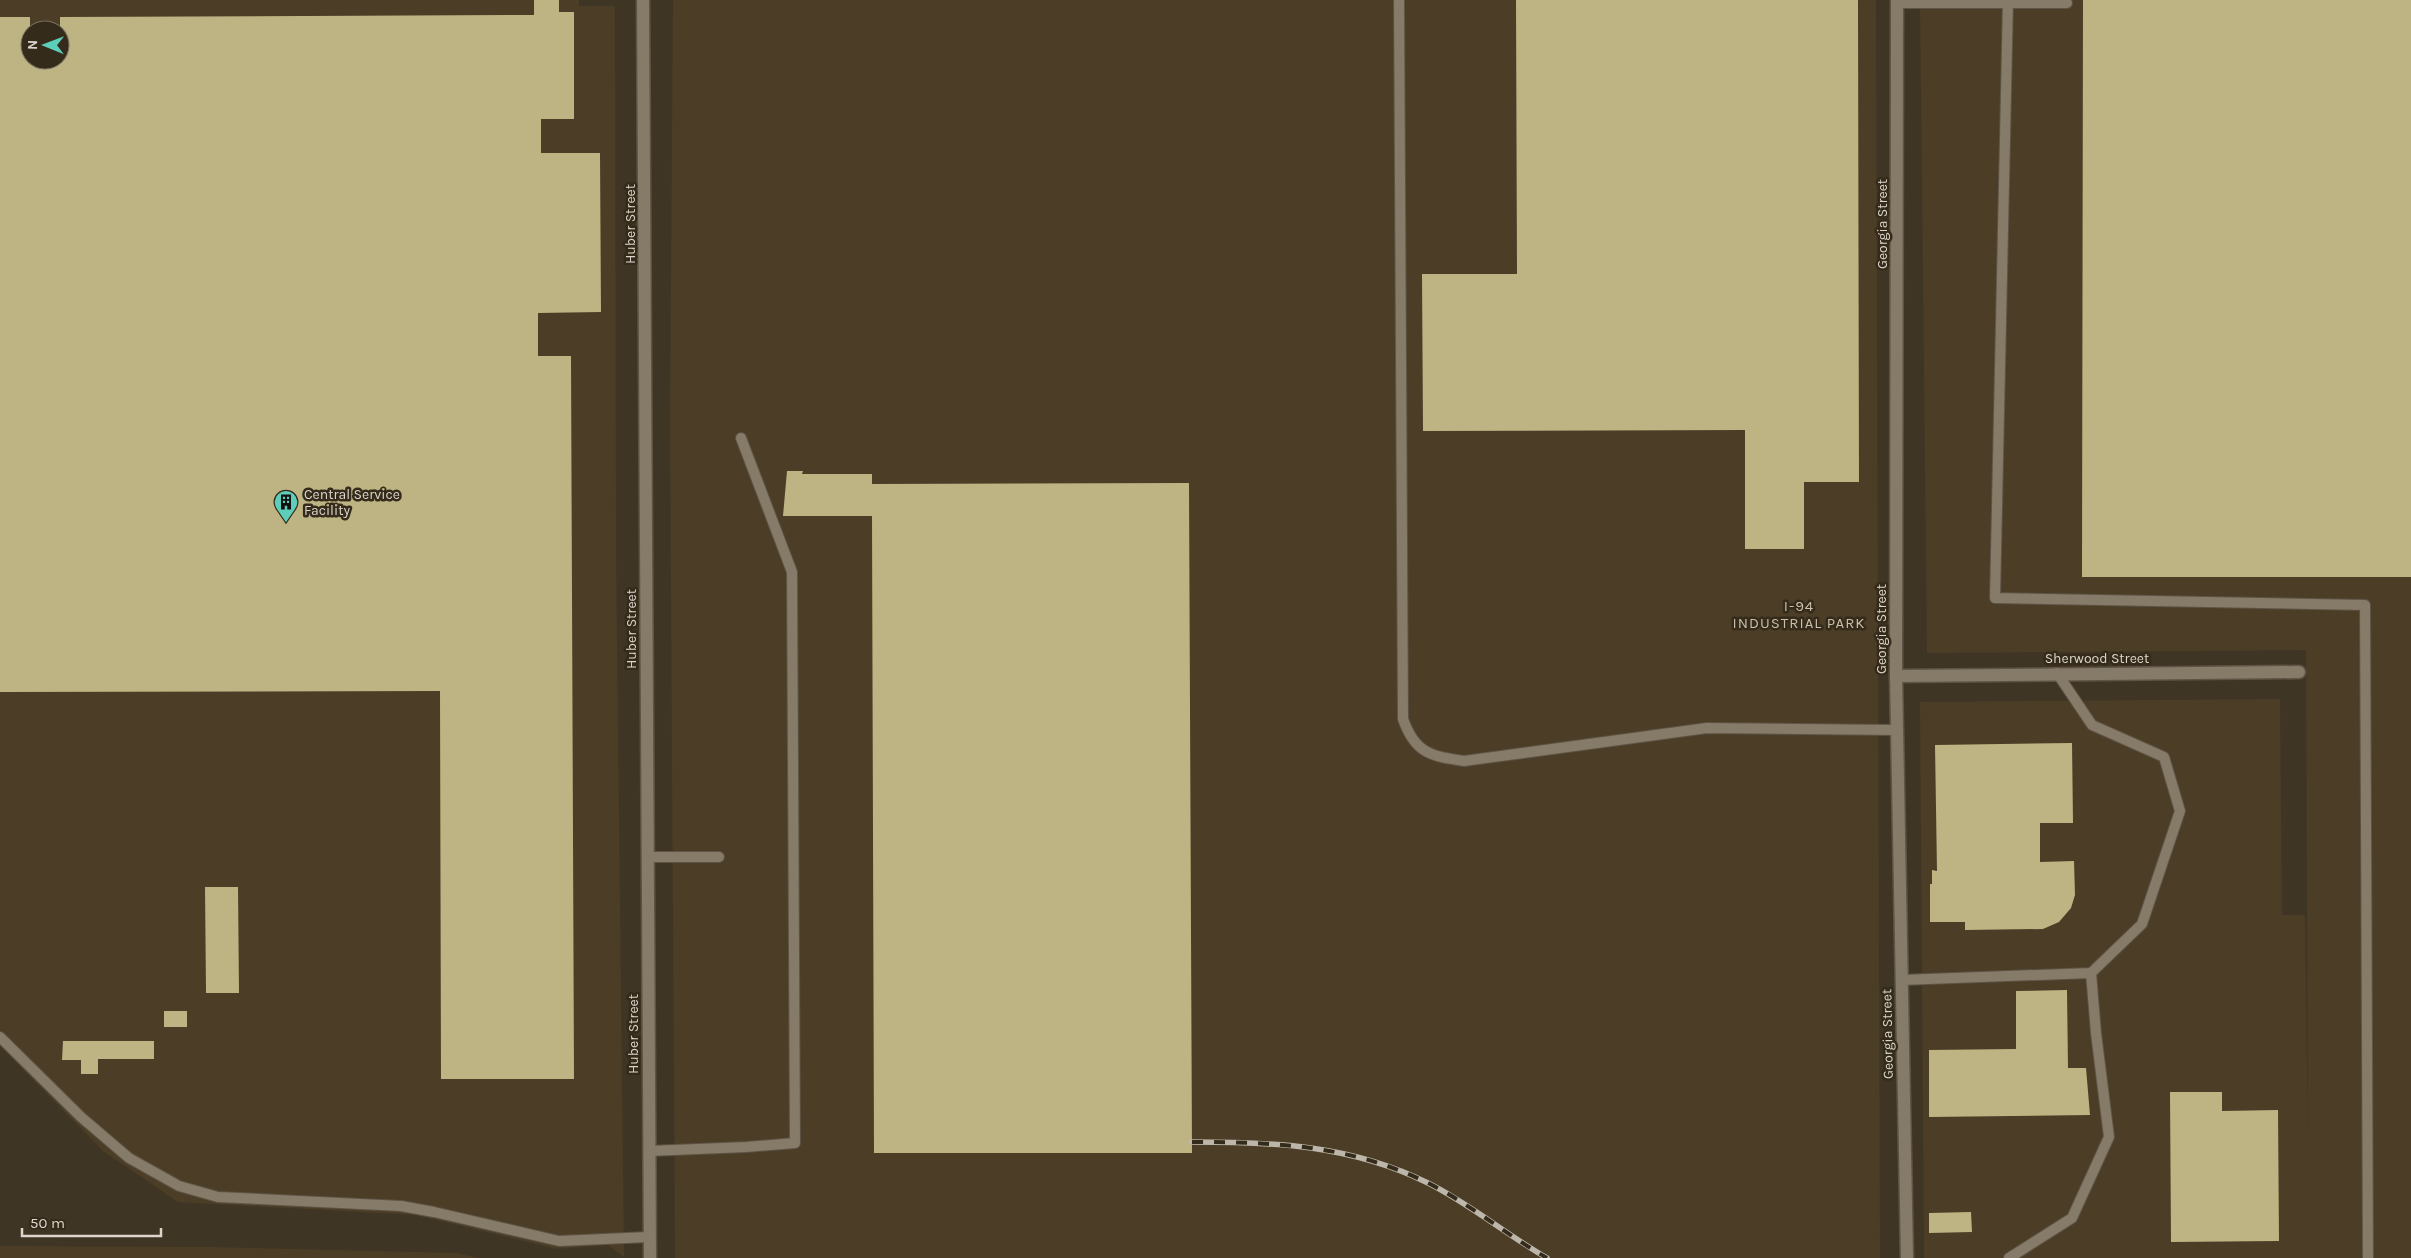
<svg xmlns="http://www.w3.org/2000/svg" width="2411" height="1258" font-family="Karla,sans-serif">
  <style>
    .built { fill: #4c3d26; fill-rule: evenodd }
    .building { fill: #beb483 }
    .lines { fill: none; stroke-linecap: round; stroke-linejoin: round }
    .service-casing { stroke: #5d5445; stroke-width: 12 }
    .minor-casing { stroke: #5d5445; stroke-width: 15 }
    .service { stroke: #867a68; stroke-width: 10 }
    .minor { stroke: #867a68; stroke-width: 12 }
    .rail-casing { stroke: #bdb6aa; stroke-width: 5.5 }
    .rail { stroke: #352b1a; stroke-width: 4; stroke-dasharray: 11; stroke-linecap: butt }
    .labels { text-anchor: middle; stroke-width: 5; stroke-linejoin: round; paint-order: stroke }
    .street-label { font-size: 14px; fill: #dcd5cb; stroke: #352b1a }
    .poi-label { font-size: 14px; fill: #dcd5cb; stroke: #352b1a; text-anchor: start }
    .neighbourhood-label { font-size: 15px; letter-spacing: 1px; fill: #cbbeaa; stroke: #352b1a }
  </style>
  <rect width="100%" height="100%" fill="#3f3524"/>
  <path class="built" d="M0 0H579V6H615L616 548 624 1257 608 1245 556 1249 416 1215 178 1202 103 1151 0 1046ZM30 30H60V60H30Z
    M673 0H1876L1880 1258H675L670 423Z
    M1920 0H2411V1258H1924L1920 702 2280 699 2282 915H2305L2308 1137 2306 650 1927 653Z
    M0 1246 212 1247 457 1253 479 1258H0Z"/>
  <path class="building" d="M534 0H559V12H574V119H541V153H600L601 312 538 313V356H571L574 1079H441L440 691 0 692V17H30V60H60V17L534 15Z
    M1516 0H1858L1859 482H1804V549H1745V430L1423 431 1422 274H1517Z
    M2083 0H2411V577H2082Z
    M787 471H803L802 474H872V484L1189 483 1192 1153H874L872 516H783Z
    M2072 743 2073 823H2040V862L2074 861 2075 895 2071 908 2059 922 2043 929 1965 930V922H1930V884H1932V870L1937 871 1935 745Z
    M205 887H238L239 993H206Z
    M2067 990 2068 1068H2086L2090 1115 1929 1117V1050L2016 1049V991Z
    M164 1011H187V1027H164Z
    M63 1041H154V1059H98V1074H81V1060H62Z
    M2170 1092H2222V1111L2278 1110 2279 1241 2171 1242Z
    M1971 1212 1972 1232 1929 1233V1213Z"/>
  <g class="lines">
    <g class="service-casing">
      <path id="service" d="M1399 0 1403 719C1415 753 1430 756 1464 761L1707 728 1897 730
        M2008 0 1995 598 2365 605 2368 1258
        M1897 3H2067
        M2057 673 2092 725 2164 757 2180 811 2142 924 2091 973
        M647 857H719
        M1901 980 2091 973 2096 1033 2109 1137 2072 1218 2009 1258
        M0 1037 81 1117 129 1158 179 1186 218 1197 401 1206 434 1212 559 1241 649 1237
        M649 1151 746 1147 795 1143 792 572 741 438"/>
    </g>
    <g class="minor-casing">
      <path id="minor" d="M643 0 650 1258
        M1897 0 1896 676 1907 1258
        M1896 676 2299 672"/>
    </g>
    <use href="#service" class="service"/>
    <use href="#minor" class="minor"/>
    <g class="rail-casing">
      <path id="rail" d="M1192 1142C1276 1142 1351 1145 1428 1183 1470 1204 1507 1235 1547 1258"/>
    </g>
    <use href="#rail" class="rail"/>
  </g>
  <defs>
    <g id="building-pin" transform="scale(1.25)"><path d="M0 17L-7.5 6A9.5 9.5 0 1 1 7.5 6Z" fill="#5dceb9" stroke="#352b1a"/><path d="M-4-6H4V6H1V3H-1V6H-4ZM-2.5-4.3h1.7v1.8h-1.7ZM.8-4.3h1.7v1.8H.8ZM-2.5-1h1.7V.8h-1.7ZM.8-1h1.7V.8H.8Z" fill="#111"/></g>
  </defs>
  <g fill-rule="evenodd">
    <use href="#building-pin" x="286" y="502"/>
  </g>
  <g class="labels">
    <g class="street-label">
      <text transform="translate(630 224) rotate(-90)" y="5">Huber Street</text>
      <text transform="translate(1882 224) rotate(-90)" y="5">Georgia Street</text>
      <text transform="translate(631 629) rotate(-90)" y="5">Huber Street</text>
      <text transform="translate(1881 629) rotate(-90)" y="5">Georgia Street</text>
      <text x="2097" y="663">Sherwood Street</text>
      <text transform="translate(633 1034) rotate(-90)" y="5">Huber Street</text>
      <text transform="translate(1887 1034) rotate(-91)" y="5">Georgia Street</text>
    </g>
    <g class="poi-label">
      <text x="304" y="499">Central Service<tspan x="304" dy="16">Facility</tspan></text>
    </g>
    <g class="neighbourhood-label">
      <text x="1799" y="611">I-94<tspan x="1799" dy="17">INDUSTRIAL PARK</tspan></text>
    </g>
  </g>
  <g transform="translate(45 45) rotate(271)"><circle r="24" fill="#352b1a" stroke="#786f61"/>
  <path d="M0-4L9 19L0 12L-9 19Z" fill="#5dceb9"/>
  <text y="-8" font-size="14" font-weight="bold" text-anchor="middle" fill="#dcd5cb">N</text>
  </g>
  <path d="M22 1228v8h139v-8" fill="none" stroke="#dcd5cb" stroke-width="2.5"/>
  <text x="30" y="1228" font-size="15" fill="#dcd5cb" stroke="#352b1a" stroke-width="4" paint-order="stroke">50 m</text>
</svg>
